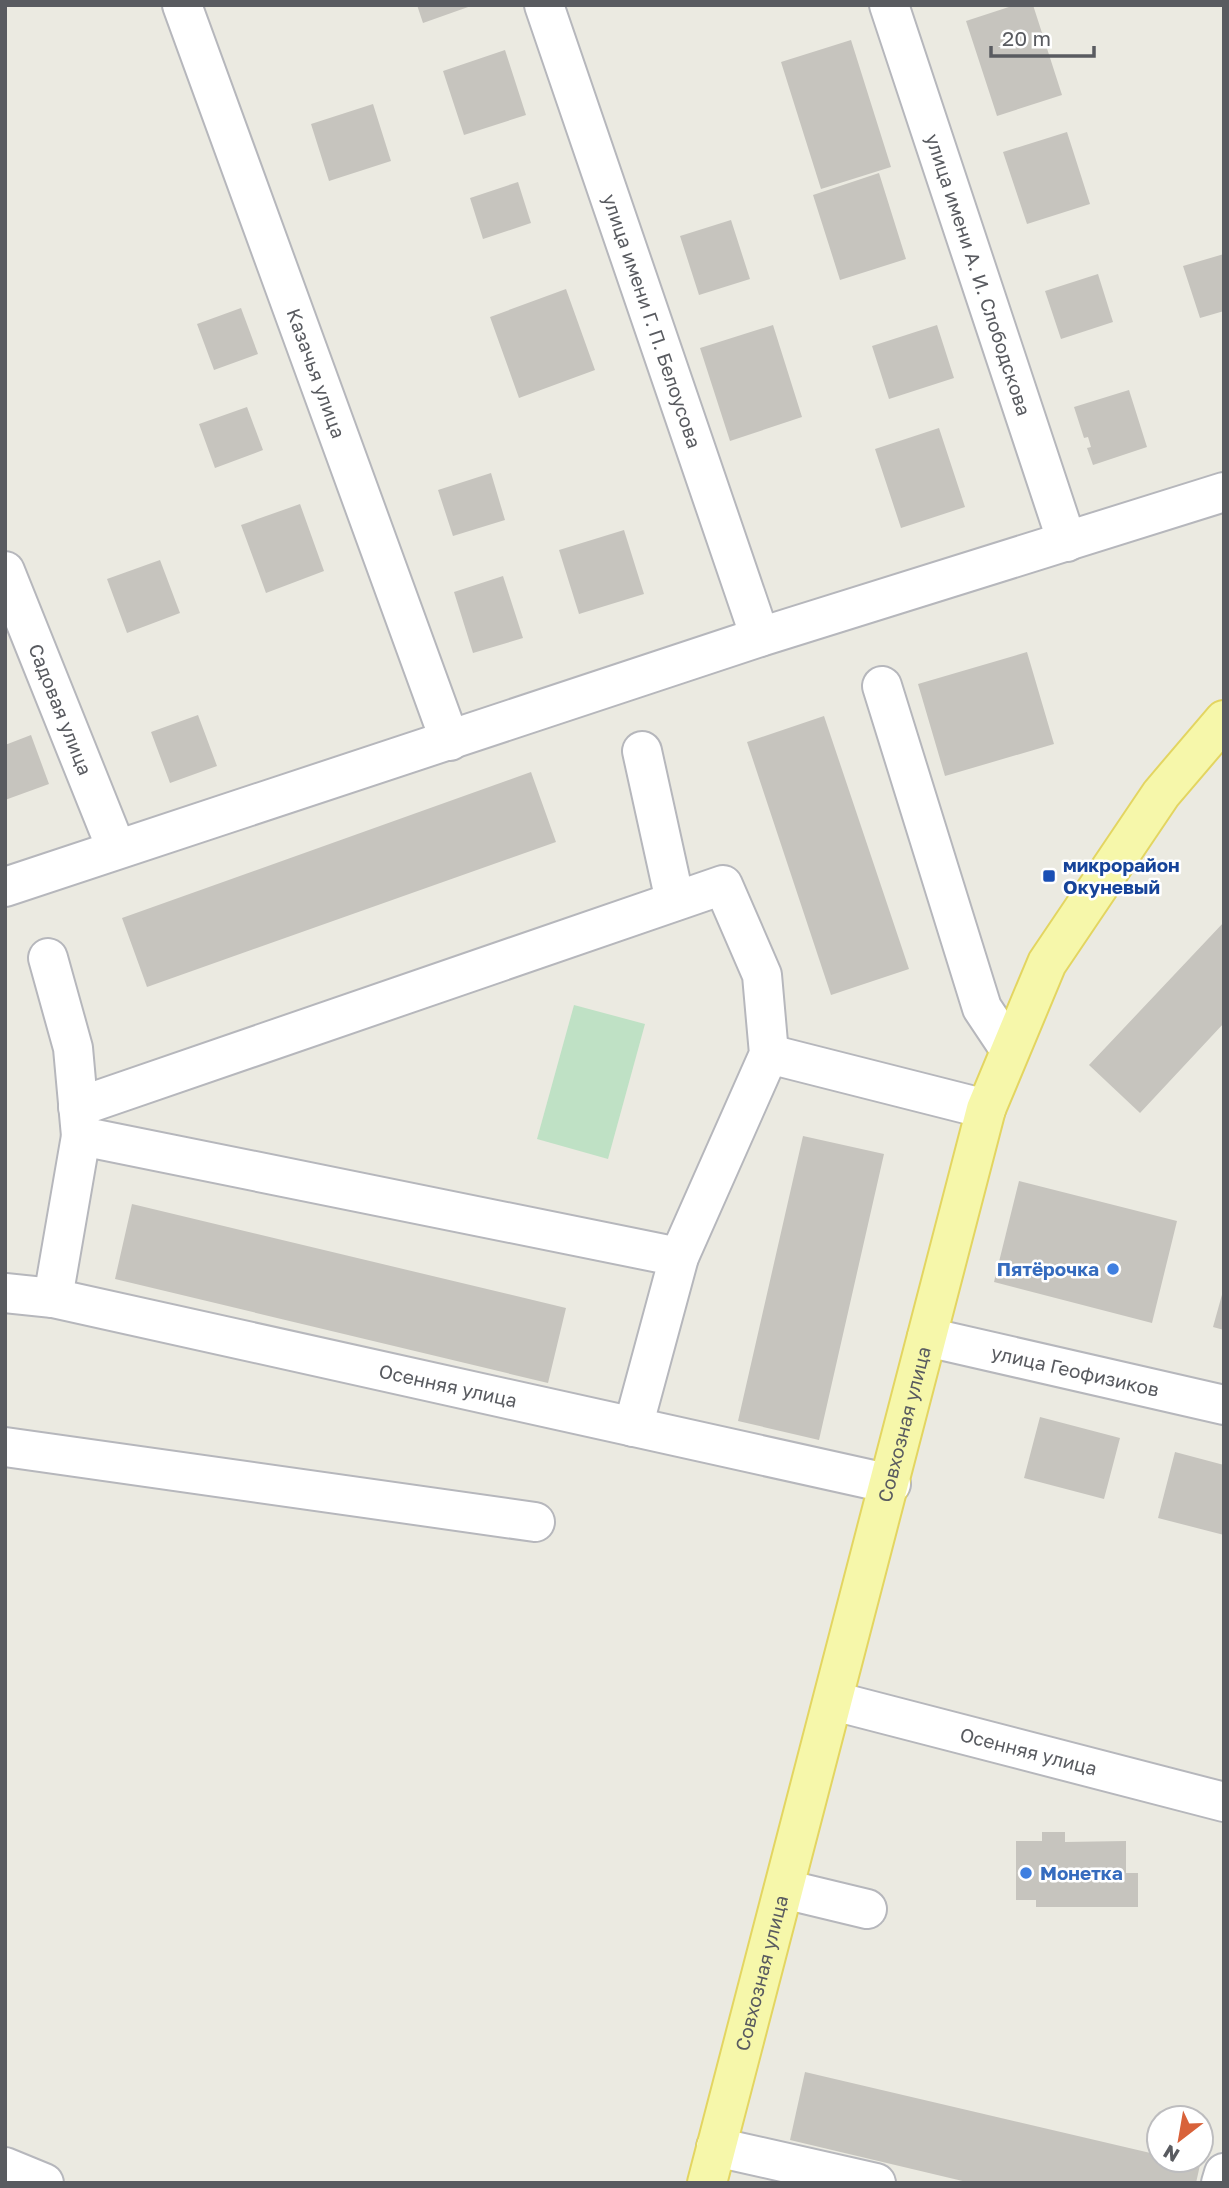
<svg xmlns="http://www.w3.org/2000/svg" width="1229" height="2188" font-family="'Golos Text',sans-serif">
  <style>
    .green { fill: #bfe1c5 }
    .building { fill: #c6c4be }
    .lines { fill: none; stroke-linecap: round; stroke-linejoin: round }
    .minor-casing { stroke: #b6b7bc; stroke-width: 42 }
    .major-casing { stroke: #e3d561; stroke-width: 42 }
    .minor { stroke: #fff; stroke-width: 38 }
    .major { stroke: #f6f7aa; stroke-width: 38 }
    .transit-dot { fill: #1a4fb4; stroke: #fff; stroke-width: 2.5 }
    .shop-dot { fill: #3f7fe0; stroke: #fff; stroke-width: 2.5 }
    .labels { text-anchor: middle; stroke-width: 5; stroke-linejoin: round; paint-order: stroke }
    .street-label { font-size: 19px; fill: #595b60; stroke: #fff }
    .transit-label { font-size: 19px; font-weight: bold; fill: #164399; stroke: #fff; text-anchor: start }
    .shop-label { font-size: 19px; font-weight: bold; fill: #366cbe; stroke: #fff; text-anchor: end }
  </style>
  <rect width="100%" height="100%" fill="#ebeae1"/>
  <path class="green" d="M574 1005 645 1024 608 1159 537 1139Z"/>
  <path class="building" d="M417 5H471V6L423 23Z
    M1015 5H1033L1062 95 997 116 966 21Z
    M851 40 891 167 821 189 781 62Z
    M505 50 526 115 464 135 443 71Z
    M373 104 391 161 329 181 311 124Z
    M1067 132 1090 204 1027 224 1003 152Z
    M879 173 906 259 840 280 813 195Z
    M518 182 531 223 483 239 470 198Z
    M731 220 750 279 699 295 680 236Z
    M1224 254V311L1200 318 1183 266Z
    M1098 274 1113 322 1061 339 1045 291Z
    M566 289 595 370 519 398 490 317Z
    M241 308 258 354 214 370 197 324Z
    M773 325 802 417 730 441 700 348Z
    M937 325 954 378 889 399 872 346Z
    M1129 390 1147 447 1093 465 1087 448 1091 447 1088 437 1084 438 1074 407Z
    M247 407 263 450 215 468 199 424Z
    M939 428 965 507 901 528 875 449Z
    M491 473 505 520 453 536 438 490Z
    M300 504 324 571 266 593 241 525Z
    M624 530 644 594 579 614 559 550Z
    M160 560 180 613 127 633 107 579Z
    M503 576 523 638 473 653 454 592Z
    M1027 652 1054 744 945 776 918 684Z
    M198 715 217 766 170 783 151 732Z
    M824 716 909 969 831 995 747 742Z
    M31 735 49 784 5 800V745Z
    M531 772 556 842 147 987 122 918Z
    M1224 922V1023L1140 1113 1089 1065Z
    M803 1136 884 1154 819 1440 738 1421Z
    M1019 1181 1177 1221 1152 1323 994 1282Z
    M132 1204 566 1308 548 1383 115 1279Z
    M1223 1291H1224V1330L1213 1327Z
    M1040 1417 1120 1438 1104 1499 1024 1478Z
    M1175 1452 1224 1465V1535L1158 1518Z
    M1042 1832H1065V1842L1126 1841V1873H1138V1907H1036V1900H1016V1841H1042Z
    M805 2072 1159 2155V2160L1200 2165 1196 2183H971L790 2140Z"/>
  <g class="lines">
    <g class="minor-casing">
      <g id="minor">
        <path id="s1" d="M182 5 450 741"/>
        <path id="s2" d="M544 5 760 637"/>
        <path id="s3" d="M889 5 1067 542"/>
        <path id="s4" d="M5 571 116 848"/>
        <path d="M882 686 982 1008 1010 1050"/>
        <path d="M642 751 675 901"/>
        <path d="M5 887 760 637 1224 492"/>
        <path d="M48 958 73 1048 81 1136 679 1257"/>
        <path d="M769 1054 986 1109"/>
        <path d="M78 1107 723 885 762 975 769 1054 679 1257 633 1427"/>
        <path id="s5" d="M5 1293 53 1298 891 1484"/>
        <path d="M53 1298 81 1136"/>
        <path id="s6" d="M927 1337 1224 1405"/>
        <path d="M5 1447 535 1522"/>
        <path id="s7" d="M834 1701 1224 1802"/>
        <path d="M784 1889 867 1909"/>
        <path d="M716 2147 876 2183"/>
        <path d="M5 2167 44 2183"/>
        <path d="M1221 2183 1224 2173"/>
      </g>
    </g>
    <g class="major-casing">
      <g id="major">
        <path id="s8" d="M707 2183 986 1109 1047 963 1161 794 1224 720"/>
      </g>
    </g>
    <use href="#minor" class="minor"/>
    <use href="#major" class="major"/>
  </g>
  <rect class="transit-dot" x="1042" y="869" width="14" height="14" rx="3.5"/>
  <g class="shop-dot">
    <circle cx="1113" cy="1269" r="7"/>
    <circle cx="1026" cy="1873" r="7"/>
  </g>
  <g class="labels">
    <g class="street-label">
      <text dy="7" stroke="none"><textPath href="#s3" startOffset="284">улица имени А. И. Слободскова</textPath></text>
      <text dy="7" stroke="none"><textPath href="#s2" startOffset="334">улица имени Г. П. Белоусова</textPath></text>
      <text dy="7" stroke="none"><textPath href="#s1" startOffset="392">Казачья улица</textPath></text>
      <text dy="7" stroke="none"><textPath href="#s4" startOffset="149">Садовая улица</textPath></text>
      <text dy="7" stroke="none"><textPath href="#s6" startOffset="152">улица Геофизиков</textPath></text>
      <text dy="7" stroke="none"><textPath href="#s5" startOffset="453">Осенняя улица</textPath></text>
      <text dy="7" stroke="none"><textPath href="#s8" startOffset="784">Совхозная улица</textPath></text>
      <text dy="7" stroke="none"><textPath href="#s7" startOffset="201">Осенняя улица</textPath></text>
      <text dy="7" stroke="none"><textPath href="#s8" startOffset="217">Совхозная улица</textPath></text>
    </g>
    <g class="transit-label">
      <text x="1063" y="872">микрорайон<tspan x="1063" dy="22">Окуневый</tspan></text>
    </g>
    <g class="shop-label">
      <text x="1099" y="1276">Пятёрочка</text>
      <text x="1040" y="1880" text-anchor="start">Монетка</text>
    </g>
  </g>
  <rect width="1229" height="2188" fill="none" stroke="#595b60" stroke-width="14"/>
  <g transform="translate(1180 2139) rotate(211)"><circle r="33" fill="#ffffff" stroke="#bdbdbf" stroke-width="2"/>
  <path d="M0-5L12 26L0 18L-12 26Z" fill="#d8623a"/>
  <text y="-10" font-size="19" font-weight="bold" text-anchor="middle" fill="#595b60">N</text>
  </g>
  <path d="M991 46v10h103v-10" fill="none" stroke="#595b60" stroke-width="3.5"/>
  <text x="1002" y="46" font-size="21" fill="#595b60" stroke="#ffffff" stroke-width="5" paint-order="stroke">20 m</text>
</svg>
